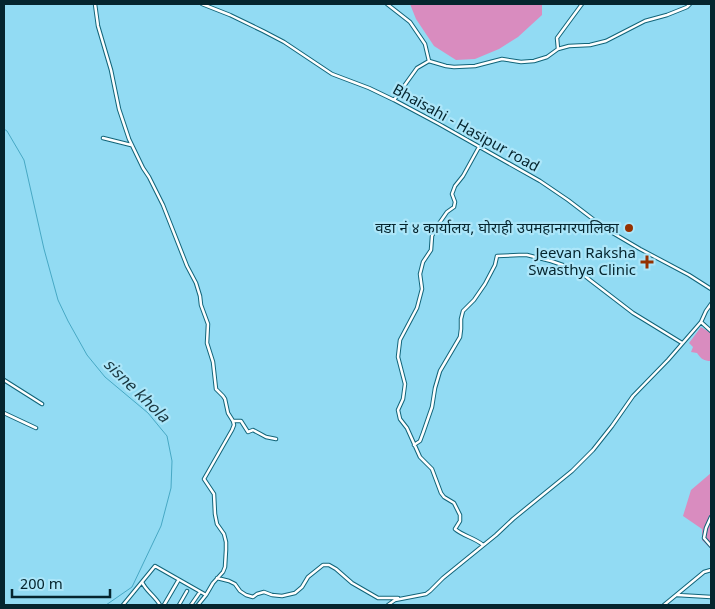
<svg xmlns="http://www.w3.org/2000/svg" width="715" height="609" font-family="Georgia,'Noto Sans Devanagari',serif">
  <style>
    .green { fill: #d98cbf }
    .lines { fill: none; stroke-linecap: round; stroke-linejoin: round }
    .stream { stroke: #47a8c4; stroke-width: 1 }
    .minor-casing { stroke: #116479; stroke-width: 4.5 }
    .minor { stroke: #fff; stroke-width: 2.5 }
    .poi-dot { fill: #953100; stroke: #ace6f9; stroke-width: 2 }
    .labels { text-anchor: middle; stroke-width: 4.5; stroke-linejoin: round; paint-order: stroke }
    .street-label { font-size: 15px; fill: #05252e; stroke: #ace6f9 }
    .poi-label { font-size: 15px; fill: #05252e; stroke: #ace6f9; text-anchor: end }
    .water-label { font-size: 16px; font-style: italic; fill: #193740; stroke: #ace6f9 }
  </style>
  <rect width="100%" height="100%" fill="#92dbf3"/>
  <path class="green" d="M410 4H542V15L518 37 499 49 475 59 456 60 434 46 416 19Z
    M701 327 711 333V361C704 361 701 359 697 353L691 352 693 347 689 343Z
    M711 473V549L702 540V529L683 516 691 490Z"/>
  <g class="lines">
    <path class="stream" d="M4 129 7 131 24 160 44 249 58 300 68 321 87 355 105 377 148 413 167 436 172 461 171 488 161 526 132 587 106 605"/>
    <g class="minor-casing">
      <path id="minor" d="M95 4 98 26 111 70 119 109 129 139 143 168 149 177 163 205 187 266 196 283 200 296 201 305 208 324 207 343 213 362 216 389 223 396 225 399 228 413 233 421 234 425 232 430 204 479 214 494 215 514 217 524 224 534 226 542V550L225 567 223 572 213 583 206 595 198 605
        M202 4 230 15 263 31 284 42 332 74 369 88 394 100 439 124 540 181 568 200 606 229 640 249 689 275 711 289
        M387 4 410 22 425 44 429 61 446 66 454 67 475 66 502 59 521 62 534 61 547 57 558 49 569 46 590 45 606 41 645 21 667 15 687 7 690 4
        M558 49 557 38 582 4
        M394 100 417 68 429 61
        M103 138 131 145
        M479 147 463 176 455 186 452 194 455 202 454 207 447 212 438 225 432 236 431 250 423 262 420 274 422 289 417 308 400 340 398 357 405 384 403 399 398 410 400 419 407 428 420 457 432 469 441 493 444 497 454 503 460 515V521L455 529C463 536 475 538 483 545
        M701 322 711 331
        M4 380 42 404
        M4 413 36 428
        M233 421H241L248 432 253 430 266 437 276 439
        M414 445 420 441 423 433 432 407 435 388 440 371 460 337 461 329V319L463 311 474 300 485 284 495 265 497 256 519 255H527L551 261 577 270 585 272V276L590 280 633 313 682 343
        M711 517 706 528 704 538 711 546
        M217 578 229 581 235 584 240 591 246 595 253 597 257 594 264 592 272 595 282 596 295 593 302 587 308 577 323 565H329L336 569 352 583 378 598H398
        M142 582C146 591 155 596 160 605
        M677 595 711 597
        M123 605 155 566 206 595
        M164 605 178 581
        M179 605 187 591
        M191 605 200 592
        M388 605 395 600 426 594 430 591 443 578 496 535 513 519 572 471 593 450 612 426 633 396 668 360 701 322 706 311 711 304
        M664 605 704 572 711 570"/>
    </g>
    <use href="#minor" class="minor"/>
  </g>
  <g class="poi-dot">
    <circle cx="629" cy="228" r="5"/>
    <path d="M644.5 254.5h5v5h5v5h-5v5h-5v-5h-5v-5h5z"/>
  </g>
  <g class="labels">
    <g class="street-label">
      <text transform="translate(466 128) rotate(29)" y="5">Bhaisahi - Hasipur road</text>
    </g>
    <g class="poi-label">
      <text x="619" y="233">वडा नं ४ कार्यालय, घोराही उपमहानगरपालिका</text>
      <text x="636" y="258">Jeevan Raksha<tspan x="636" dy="17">Swasthya Clinic</tspan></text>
    </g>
    <g class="water-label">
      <text transform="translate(137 390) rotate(44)" y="6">sisne khola</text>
    </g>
  </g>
  <rect width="715" height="609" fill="none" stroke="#05252e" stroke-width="10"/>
  <path d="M12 589v8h98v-8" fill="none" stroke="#05252e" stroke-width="2.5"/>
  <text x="20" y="589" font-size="15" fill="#05252e" stroke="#ace6f9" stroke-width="4" paint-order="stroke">200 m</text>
</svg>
